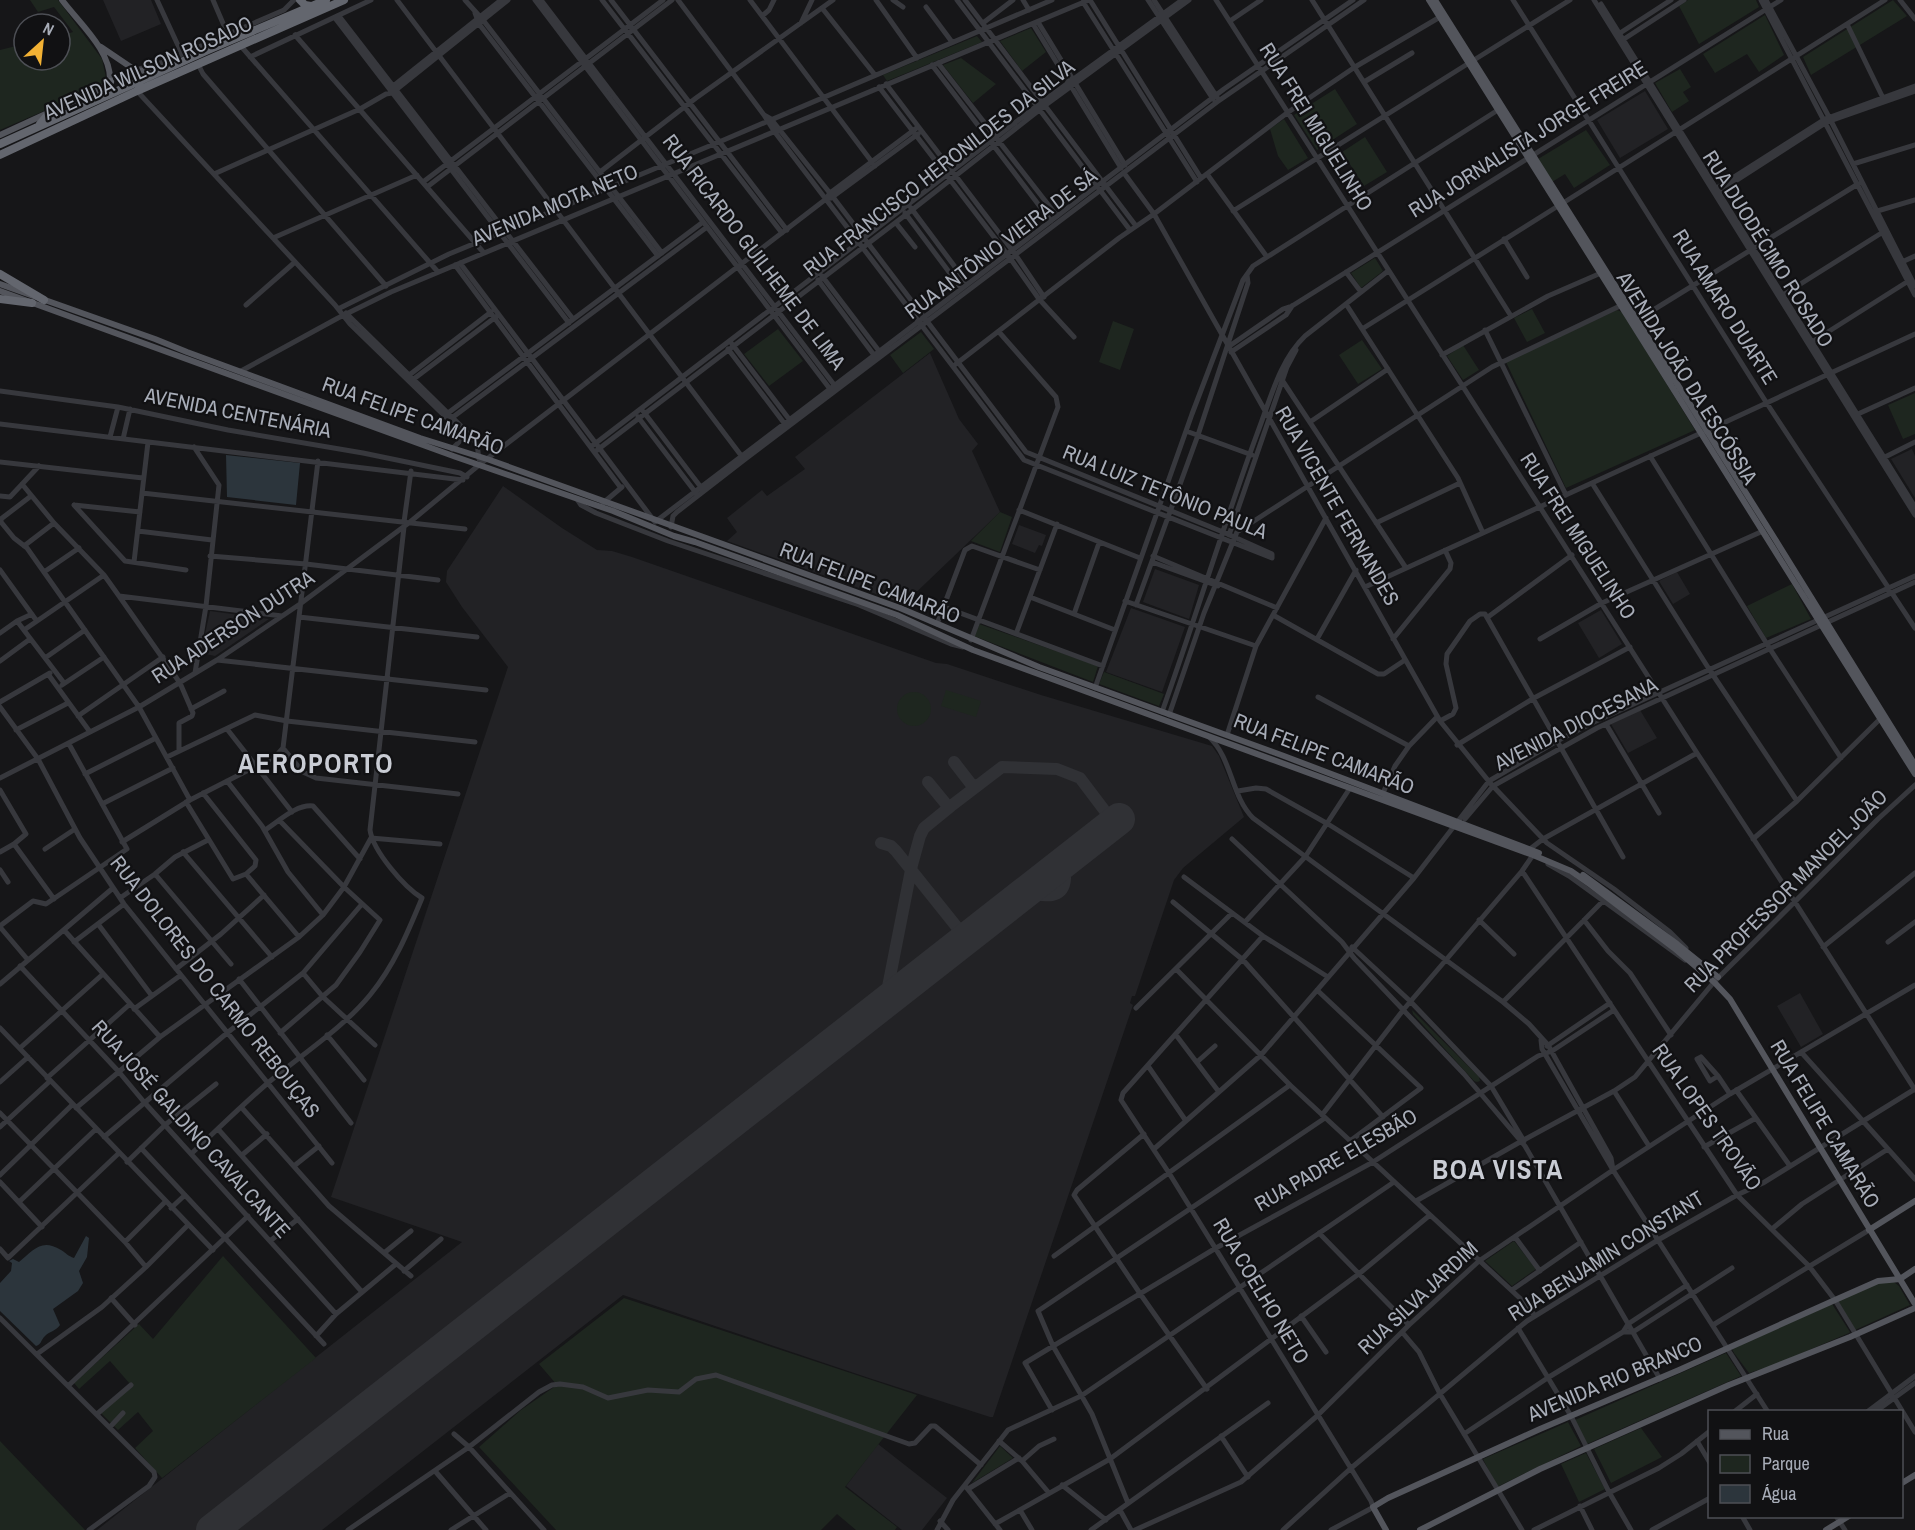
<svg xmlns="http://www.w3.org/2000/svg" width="1915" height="1530" font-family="'Archivo Narrow',sans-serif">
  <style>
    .built { fill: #222225 }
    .green { fill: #1e261f }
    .water { fill: #2c353c }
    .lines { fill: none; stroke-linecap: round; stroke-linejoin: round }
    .taxiway { stroke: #303135; stroke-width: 12 }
    .runway { stroke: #303135; stroke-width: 32 }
    .minor { stroke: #37383d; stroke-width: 5 }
    .major { stroke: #53555c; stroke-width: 6 }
    .highway { stroke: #63666e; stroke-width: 8 }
    .labels { text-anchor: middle; stroke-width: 4.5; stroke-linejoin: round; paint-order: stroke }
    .street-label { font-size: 21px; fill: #a8adb8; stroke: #111113 }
    .district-label { font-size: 27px; font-weight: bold; letter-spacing: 1.5px; fill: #c9ccd4; stroke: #111113 }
  </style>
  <rect width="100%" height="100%" fill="#161618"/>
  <path class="built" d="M103 0H151L161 24 121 41Z
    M1645 91 1668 129 1620 158 1597 120Z
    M930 353 959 419 978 444 972 451 1000 512 904 604 727 541 737 532 727 518 762 490 767 496 805 469 795 457Z
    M1912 449 1915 456V498L1891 459Z
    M503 486 562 528 597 550 612 551 632 557 936 663 947 664 1041 695 1212 746 1219 756 1244 817 1183 868 1174 880 1135 996H1132L1130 1003 1133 1005 993 1417H990L869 1378 623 1295 322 1530H97L462 1242 331 1197 508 667 462 607 446 582 447 571Z
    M1019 525 1046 535 1042 546 1039 545 1035 553 1012 544Z
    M1155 569 1199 585 1189 619 1143 602Z
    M1677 572 1690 594 1673 604 1659 581Z
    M1131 608 1185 627 1162 692 1106 672Z
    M1601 610 1622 644 1599 658 1578 623Z
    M210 611 269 619 215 656 201 653Z
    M1640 710 1657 738 1628 753 1611 724Z
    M1800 993 1823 1034 1801 1047 1777 1006Z
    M878 1444 947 1498 922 1530H902L846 1486Z"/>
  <path class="green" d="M30 0H58L102 59 106 78 102 85 90 91 0 130V50L24 44V60H60V36L73 32 54 7 38 12Z
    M1688 0H1756L1759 7 1699 44 1679 6Z
    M1893 0 1907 16 1811 75 1803 57Z
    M1765 15 1784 55 1759 72 1747 54 1715 73 1703 54Z
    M1031 28 1046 52 1022 71 1000 41Z
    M977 36 982 42 887 81 883 75Z
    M961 58 996 84 973 103 943 65Z
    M1680 69 1691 87 1683 92 1689 101 1672 112 1655 83Z
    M1335 89 1357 124 1317 150 1294 115Z
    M1284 119 1308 158 1288 170 1278 156 1270 129Z
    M1586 130 1610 165 1574 188 1565 174 1552 182 1538 159Z
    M1365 137 1387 172 1364 186 1342 152Z
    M1375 258 1383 271 1361 288 1351 273Z
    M1532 309 1545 333 1527 342 1514 318Z
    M1617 310 1622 312 1695 430 1566 488 1506 362Z
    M1113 321 1134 329 1120 370 1099 362Z
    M778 329 803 361 769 386 744 354Z
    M921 332 934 349 903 373 890 355Z
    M1362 340 1382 369 1358 384 1339 355Z
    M1463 345 1479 370 1463 380 1447 356Z
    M1915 393V434L1903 439 1888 405Z
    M1000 512 1012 517 1000 552 971 541Z
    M1792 584 1811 619 1766 638 1747 606Z
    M979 624 1098 666 1093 682 974 636Z
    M1104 672 1164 694 1159 706 1099 684Z
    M946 690 981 701 976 717 941 706Z
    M897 709a17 17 0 1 1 34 0a17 17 0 1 1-34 0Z
    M1412 1010 1479 1077 1480 1081 1477 1082 1474 1081 1413 1014Z
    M1514 1241 1536 1269 1512 1286 1485 1261Z
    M223 1256 316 1358 162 1478 135 1448 153 1431 138 1412 118 1430 99 1411 130 1384 110 1361 79 1389 74 1383 139 1324 153 1339Z
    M1894 1282 1899 1286 1910 1305 1855 1330 1838 1301 1876 1283Z
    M624 1298 917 1395 845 1487 897 1527 895 1530H856L837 1514 821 1530H556L479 1447 521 1410 557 1385 539 1364Z
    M1832 1304 1850 1332 1849 1333 1774 1365 1749 1373 1734 1353 1732 1349Z
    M1726 1353 1741 1376 1587 1444 1575 1420Z
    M1568 1422 1581 1446 1497 1487 1483 1459Z
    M1641 1428 1662 1457 1611 1483 1594 1449Z
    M0 1441 85 1530H0Z
    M1000 1446 1013 1458 972 1483Z
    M1586 1453 1605 1489 1579 1502 1561 1464Z"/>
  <path class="water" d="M226 455 300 463 296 505 227 497Z
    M86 1236 89 1238 87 1257 79 1271 83 1283 78 1291 53 1309 60 1325C56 1331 50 1331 45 1336 40 1341 42 1344 36 1346L0 1311V1283L11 1271 12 1263 9 1261 13 1259 19 1262C34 1250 41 1238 61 1250 66 1253 68 1256 74 1258Z"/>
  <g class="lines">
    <path class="taxiway" d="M954 762 971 784 977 786
      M928 782 946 804 951 806
      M881 843 891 846 896 851 960 931V941L957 945
      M1014 901C1020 898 1026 896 1033 895 1039 894 1046 896 1052 895 1068 892 1066 874 1063 863
      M885 1002 912 865 920 836 924 828 951 806 1002 767 1057 769 1080 778 1114 823"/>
    <path class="runway" d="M212 1530 1119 819"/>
    <path class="minor" d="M157 0 182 54
      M213 0 228 35
      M397 0 743 458
      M465 0 483 20 662 253
      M535 0 830 389
      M541 0 835 386
      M602 0 782 233
      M611 0 787 230
      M678 0 764 115 774 131 1024 460 1272 558V554L1223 532 1026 452 833 197 771 119 764 115
      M750 0 875 166
      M876 0 917 58
      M893 0 903 7
      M957 0 1130 230
      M965 0 1136 226
      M1023 0 1029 10
      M1090 0 1201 178
      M1148 0 1213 99
      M1154 0 1217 97
      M1216 0 1697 753 1795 902 1915 1090
      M1312 0 1511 316
      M1513 0 1766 402 1915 628
      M1594 0 1915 515
      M1761 0 1915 295
      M1766 0 1829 117 1915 286
      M1900 0 1915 19
      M1083 2 1197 182
      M1601 4 1915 507
      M926 7 952 42
      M822 8 875 75
      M475 13 479 24 658 256
      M339 16 573 319
      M762 16 769 10 774 0
      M335 18 569 323
      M1230 21 1261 0
      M1038 22 1125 165
      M801 23 812 0
      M983 23 1013 0
      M1033 24 1121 168
      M1847 24 1883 98
      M295 35 484 253
      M1617 35 1671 0
      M1621 41 1684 0
      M240 45 438 272
      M250 57 371 0
      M1474 60 1570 0
      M938 63 1057 216
      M198 64 203 74 386 286
      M932 65 1051 221
      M139 69 164 62 284 10 294 0
      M1364 82 1412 53
      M886 84 1015 254 1044 297
      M392 87 501 0
      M879 87 1010 258 1039 299 1074 337
      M137 91 335 305 350 324 456 427 461 436 459 442 452 449
      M1853 164 1915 145
      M600 172 696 98 833 0
      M1124 173 1154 214 1440 721 1491 784 1547 843 1614 889 1670 932 1686 948
      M214 174 360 109 386 94 392 93 508 0
      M1207 174 1267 257
      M423 182 663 0
      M427 187 672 0
      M1715 189 1825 119 1915 86
      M1717 193 1827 122 1915 91
      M831 198 918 134
      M1563 203 1885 0
      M911 208 967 283
      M1233 211 1469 63
      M1874 212 1915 200
      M905 213 961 288
      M896 223 915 247
      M273 238 417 175
      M1504 239 1527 277
      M1902 262 1915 256
      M460 263 655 522 1224 89 1353 0
      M455 265 621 488
      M1346 272 1361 292
      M822 276 879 351
      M818 280 874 355
      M1783 295 1883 232
      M1346 304 1458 478 1483 533
      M246 305 295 262
      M338 309 449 254 719 142 1052 0
      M346 313 460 425 477 444 479 459
      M1637 320 1858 184
      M1362 329 1558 206
      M1485 330 1566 495
      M1812 342 1910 280
      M732 344 789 419
      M1228 347 1283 309 1292 306 1781 0
      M728 349 784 423
      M1231 352 1286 315 1292 306
      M1442 355 1548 296 1601 273
      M956 364 1119 238 1154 214 1287 113 1355 67 1440 17
      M241 371 338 318 391 292 1089 0
      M408 376 491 312
      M1278 378 1282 380 1406 568
      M411 381 497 316
      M0 391 118 407 228 430 363 453 460 473 467 477
      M643 411 703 490
      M1858 414 1915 388
      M444 416 703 222
      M638 417 696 493
      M449 420 707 227
      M1310 422 1388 369
      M0 424 463 480
      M1186 431 1252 455
      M1706 431 1915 334
      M110 437 118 407
      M123 439 130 409
      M592 446 1042 102 1182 0
      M194 447 219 485 206 606 195 673
      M596 451 912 210 1047 104 1189 0
      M1650 456 1770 649 1841 758
      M1885 457 1915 442
      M0 462 143 478
      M1592 483 1709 669 1797 801
      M22 484 54 523 104 575 119 596 180 683 193 713 192 716 179 723V751
      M142 493 465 529
      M0 496 10 497 39 466
      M31 496 1 519V522L14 538 27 548 139 707 190 800
      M577 499 581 505 596 513 668 541 859 605 951 644 963 647
      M603 503 622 487
      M74 505 125 561 186 570
      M74 505 140 512
      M1019 510 1140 558
      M404 522 411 471
      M1376 523 1460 483
      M671 527 673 516 677 512 744 460 1217 102 1364 0
      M138 531 212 540
      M1229 535 1287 367 1296 350
      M24 546 54 523
      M210 556 306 564 438 580
      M1153 556 1277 608
      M134 562 148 442
      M1152 562 1218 586
      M0 570 36 620
      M44 572 79 548
      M1365 587 1701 433
      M119 596 282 616
      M1030 597 1115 630
      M1125 601 1256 646
      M1136 605 1198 435 1248 283 1247 275
      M944 607 1103 666
      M1074 614 1099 543
      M1273 615 1378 674H1384L1405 660
      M299 617 477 637
      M1488 617 1572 555
      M17 621 64 683
      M937 624 965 550 972 546 1040 570
      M24 630 104 575
      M0 633 17 621 32 614
      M1016 634 1057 524
      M1317 639 1356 570
      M1393 639 1450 569 1451 563 1445 550
      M1540 639 1602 603 1763 531
      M971 640 1058 407 1056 397 999 332
      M45 658 85 630
      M217 660 486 690
      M0 661 30 639
      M48 674 90 732
      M62 685 104 657
      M1095 688 1192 414 1243 280 1253 266 1498 110
      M1318 697 1409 746
      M0 702 50 673
      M0 707 38 759 80 838 124 904 332 1163
      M191 709 224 691
      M1162 712C1195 620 1223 526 1257 434 1270 401 1279 361 1305 336L1388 271
      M1169 715 1204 613 1237 532 1492 367 1622 305
      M78 716 163 657
      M1440 721 1453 714 1456 708 1446 664 1447 654 1470 621 1480 614H1485L1623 857
      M1606 724 1659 813
      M227 729 292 812
      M16 730 68 703
      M1227 735 1256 646 1326 518
      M1209 737C1232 758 1231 796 1253 818L1503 1002 1529 1024 1548 1045 1611 1158 1613 1170
      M1457 745 1534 698 1630 647
      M283 748 303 772 316 778 458 794
      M167 757 255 715 287 721 475 742
      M85 774 156 738
      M0 778 139 707 217 660 300 604 410 522 479 465 826 199 830 193 918 127
      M227 781 262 826 288 872 323 915
      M0 790 26 834 14 844 0 852
      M1238 791 1256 788 1266 789 1328 824 1414 878
      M1383 793 1395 766 1409 746 1437 717
      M186 802 233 879 246 874 255 866 256 860 203 793
      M102 804 173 768
      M1465 819 1493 786 1597 728 1915 582
      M265 830C278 822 296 804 313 806L360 859
      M371 838 440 844
      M1232 839 1342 942 1354 958 1464 1074 1525 1146 1660 1379
      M1753 839 1797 801 1880 719
      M122 842 190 800 276 756 283 748 318 461
      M14 844 54 899
      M45 849 75 829
      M1530 849 1543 839 1697 753
      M183 852 272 957
      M1548 864 1569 876 1685 960
      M0 870 8 882
      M1522 871 1737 1195 1809 1266 1835 1300 1915 1432
      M155 874 231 964
      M246 874 299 937
      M1184 877 1263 936 1328 977
      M120 898 155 874 175 857 208 840
      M1173 902 1243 960 1383 1117
      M1479 920 1514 954
      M1584 920 1608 951 1630 973 1671 1035
      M1245 922 1305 857 1350 788
      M98 924 152 996
      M0 926 33 901 46 904 127 849 69 744
      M0 927 28 960
      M64 930 160 1037
      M1263 936 1123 1093 1121 1100 1169 1173 1371 1501 1373 1507 1370 1509 1331 1530
      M74 942 124 904
      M1888 942 1915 922
      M1352 947 1410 1001 1491 1086 1524 1141
      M1823 947 1915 873
      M20 966 119 1072 144 1102 336 1314
      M176 969 221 934 264 895
      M1176 969 1290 1085 1524 1302 1535 1316
      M303 973 323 997 375 1045
      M239 979 351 1123
      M0 984 113 888
      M1317 990 1421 1088 1350 1141
      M1503 1002 1603 901
      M1136 1008 1232 913
      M134 1009 181 975
      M0 1028 213 1250
      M280 1033 336 985 360 952 380 920 344 887 280 821
      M327 1035 364 1080
      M1176 1035 1219 1092
      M1541 1040 1542 1049 1613 1170 1768 1412
      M1547 1046 1610 1003
      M20 1048 103 974
      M1801 1052 1915 1179
      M1701 1057 1718 1076 1730 1094
      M1701 1057 1697 1059 1710 1081 1718 1076
      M1197 1062 1215 1046
      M1148 1066 1186 1121
      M47 1078 130 1004
      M0 1082 28 1057
      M1736 1090 1790 1166
      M1614 1091 1649 1146
      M76 1108 160 1037 299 937 323 915 344 887 371 838
      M242 1108 329 1206 411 1276
      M0 1113 125 1242 146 1267
      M1322 1115 1404 1009 1522 871 1533 855 1535 856
      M0 1127 50 1081
      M218 1129 362 1292
      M1144 1134 1077 1190 1074 1195 1141 1295 1207 1389
      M104 1137 227 1033 303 973 362 904
      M1704 1147 1756 1118
      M141 1148 324 1344
      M1154 1149 1261 1055 1414 878 1489 781 1557 741 1594 722 1915 576
      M191 1154C217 1130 242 1105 269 1082 301 1055 344 1027 370 995 394 966 408 932 422 898 404 887 373 851 370 830L404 527
      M242 1155 267 1134
      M127 1162 165 1125 216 1084
      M294 1166 319 1146
      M0 1175 73 1104
      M0 1182 42 1227
      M1416 1201 1520 1142 1614 1091 1635 1077 1714 982 1878 819 1915 785
      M19 1202 96 1129
      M171 1208 185 1195
      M1772 1229 1802 1204 1888 1149
      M1319 1233 1409 1325
      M1515 1237 1540 1271
      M270 1241 298 1219
      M125 1242 165 1202
      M0 1249 8 1258 119 1153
      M384 1253 411 1231
      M1054 1256 1290 1085
      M404 1271 441 1239
      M1512 1290 1581 1242
      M111 1298 135 1325
      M1301 1316 1326 1352
      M0 1318 154 1472 155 1477 149 1486 89 1530
      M1713 1325 1869 1230
      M1518 1328 1571 1416 1609 1492 1631 1530
      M1402 1332 1419 1352 1440 1394 1522 1530
      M1623 1332 1628 1324 1687 1285
      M316 1336 336 1314 396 1264
      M37 1354 102 1307 146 1267 188 1225
      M68 1386 248 1216
      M1052 1410 1025 1363 1216 1248 1373 1162 1538 1056 1552 1051 1614 1010
      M1734 1412 1757 1394
      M1867 1412 1915 1376
      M1875 1412 1915 1383
      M97 1414 131 1385
      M110 1427 123 1413
      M454 1434 469 1447 544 1530
      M1464 1434 1549 1377 1623 1332H1633L1732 1268
      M1221 1436 1248 1477
      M999 1441 1022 1461 1049 1493
      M1697 1441 1710 1463
      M1022 1461 1039 1446 1054 1439
      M435 1471 486 1530
      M1062 1485 1106 1520
      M966 1487 1000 1530
      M968 1489 1019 1458
      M1128 1503 1092 1414 1053 1346 1038 1311 1325 1118
      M1580 1506 1592 1530
      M1020 1510 1032 1530
      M1120 1510 1131 1530
      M1742 1516 1750 1530
      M1836 1516 1845 1530
      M940 1521 948 1530
      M995 1524 1110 1459 1360 1273 1430 1215
      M348 1530 469 1447 539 1392 552 1385 560 1384 583 1387 608 1398 648 1390 679 1392 696 1379 716 1375 909 1444 915 1443 931 1426H935L981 1465
      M451 1530 510 1493
      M937 1530 953 1500 1008 1430 1081 1396 1394 1182
      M1091 1530 1268 1403
      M1135 1530 1241 1482 1317 1416 1409 1325 1479 1261 1613 1170 1730 1094 1915 985
      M1283 1530 1350 1469 1527 1321 1658 1240 1737 1195 1763 1183 1915 1089
      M1534 1530 1659 1468 1681 1454 1710 1431
      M1652 1530 1710 1498"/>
    <path class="major" d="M1429 0 1915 774
      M1435 0 1775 539 1915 765
      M101 47 135 70 155 72
      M0 135 102 88 110 82C112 51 79 23 62 0
      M0 284 155 339 187 352 420 438 487 459 900 608 1039 667 1284 756 1539 853
      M0 291 456 457 613 511 674 536 695 542 897 615 973 650 1533 855 1571 871 1591 885 1674 948 1714 982 1730 999 1915 1304
      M1583 875 1677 944 1718 977
      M1869 1230 1915 1201
      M1902 1483 1915 1475
      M1386 1530 1373 1507 1388 1498 1540 1429 1679 1370 1835 1300 1878 1281 1900 1279 1915 1269
      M1420 1530 1540 1469 1729 1385 1850 1337 1915 1308
      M1826 1530 1849 1516"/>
    <path class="highway" d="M300 0 305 5 311 6
      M99 98 110 82
      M40 124 50 112
      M0 144 208 50 326 0
      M0 155 137 91 344 0
      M0 274 44 300
      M0 299 32 303"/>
  </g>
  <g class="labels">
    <g class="street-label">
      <text transform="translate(148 68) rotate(-24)" y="7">AVENIDA WILSON ROSADO</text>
      <text transform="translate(1316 127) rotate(58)" y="7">RUA FREI MIGUELINHO</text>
      <text transform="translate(1528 139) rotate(-32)" y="7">RUA JORNALISTA JORGE FREIRE</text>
      <text transform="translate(939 168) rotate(-38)" y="7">RUA FRANCISCO HERONILDES DA SILVA</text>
      <text transform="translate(555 205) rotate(-23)" y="7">AVENIDA MOTA NETO</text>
      <text transform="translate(1001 244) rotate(-37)" y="7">RUA ANTÔNIO VIEIRA DE SÁ</text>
      <text transform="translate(1768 249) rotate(58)" y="7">RUA DUODÉCIMO ROSADO</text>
      <text transform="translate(754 252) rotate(53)" y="7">RUA RICARDO GUILHEME DE LIMA</text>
      <text transform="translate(1725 307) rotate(58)" y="7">RUA AMARO DUARTE</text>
      <text transform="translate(1687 378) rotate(58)" y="7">AVENIDA JOÃO DA ESCÓSSIA</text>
      <text transform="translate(238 413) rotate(11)" y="7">AVENIDA CENTENÁRIA</text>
      <text transform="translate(413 416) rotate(20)" y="7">RUA FELIPE CAMARÃO</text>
      <text transform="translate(1165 492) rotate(22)" y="7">RUA LUIZ TETÔNIO PAULA</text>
      <text transform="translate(1337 506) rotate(60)" y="7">RUA VICENTE FERNANDES</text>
      <text transform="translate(1578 536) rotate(57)" y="7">RUA FREI MIGUELINHO</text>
      <text transform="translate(870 583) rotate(21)" y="7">RUA FELIPE CAMARÃO</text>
      <text transform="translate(233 627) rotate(-33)" y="7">RUA ADERSON DUTRA</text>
      <text transform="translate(1576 724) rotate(-27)" y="7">AVENIDA DIOCESANA</text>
      <text transform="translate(1324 754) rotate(21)" y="7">RUA FELIPE CAMARÃO</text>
      <text transform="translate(1786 891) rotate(-45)" y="7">RUA PROFESSOR MANOEL JOÃO</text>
      <text transform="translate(215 987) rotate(52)" y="7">RUA DOLORES DO CARMO REBOUÇAS</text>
      <text transform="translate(1707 1117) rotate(55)" y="7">RUA LOPES TROVÃO</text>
      <text transform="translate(1825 1124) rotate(59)" y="7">RUA FELIPE CAMARÃO</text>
      <text transform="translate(191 1129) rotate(48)" y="7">RUA JOSÉ GALDINO CAVALCANTE</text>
      <text transform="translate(1336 1160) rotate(-30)" y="7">RUA PADRE ELESBÃO</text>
      <text transform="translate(1606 1256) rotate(-32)" y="7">RUA BENJAMIN CONSTANT</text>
      <text transform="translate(1261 1291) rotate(59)" y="7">RUA COELHO NETO</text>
      <text transform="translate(1418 1298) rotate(-43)" y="7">RUA SILVA JARDIM</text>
      <text transform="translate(1615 1379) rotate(-23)" y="7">AVENIDA RIO BRANCO</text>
    </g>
    <g class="district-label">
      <text x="316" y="773">AEROPORTO</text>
      <text x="1498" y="1179">BOA VISTA</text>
    </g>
  </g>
  <rect x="1708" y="1410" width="195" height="108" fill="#111113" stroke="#4d4f55" stroke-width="1.5"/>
  <rect x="1720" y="1430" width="30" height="9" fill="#53555c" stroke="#4d4f55" stroke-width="1.5"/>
  <text x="1762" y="1440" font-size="18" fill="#a8adb8">Rua</text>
  <rect x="1720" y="1455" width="30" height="18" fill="#1e261f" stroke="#4d4f55" stroke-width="1.5"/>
  <text x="1762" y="1470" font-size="18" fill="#a8adb8">Parque</text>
  <rect x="1720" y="1485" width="30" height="18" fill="#2c353c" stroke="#4d4f55" stroke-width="1.5"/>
  <text x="1762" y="1500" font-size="18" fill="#a8adb8">Água</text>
  <g transform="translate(42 42) rotate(27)"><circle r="28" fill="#111113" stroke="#4d4f55" stroke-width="1.5"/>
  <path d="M0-4.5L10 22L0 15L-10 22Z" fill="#f2b134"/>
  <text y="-9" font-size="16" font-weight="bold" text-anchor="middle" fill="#a8adb8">N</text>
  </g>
</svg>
